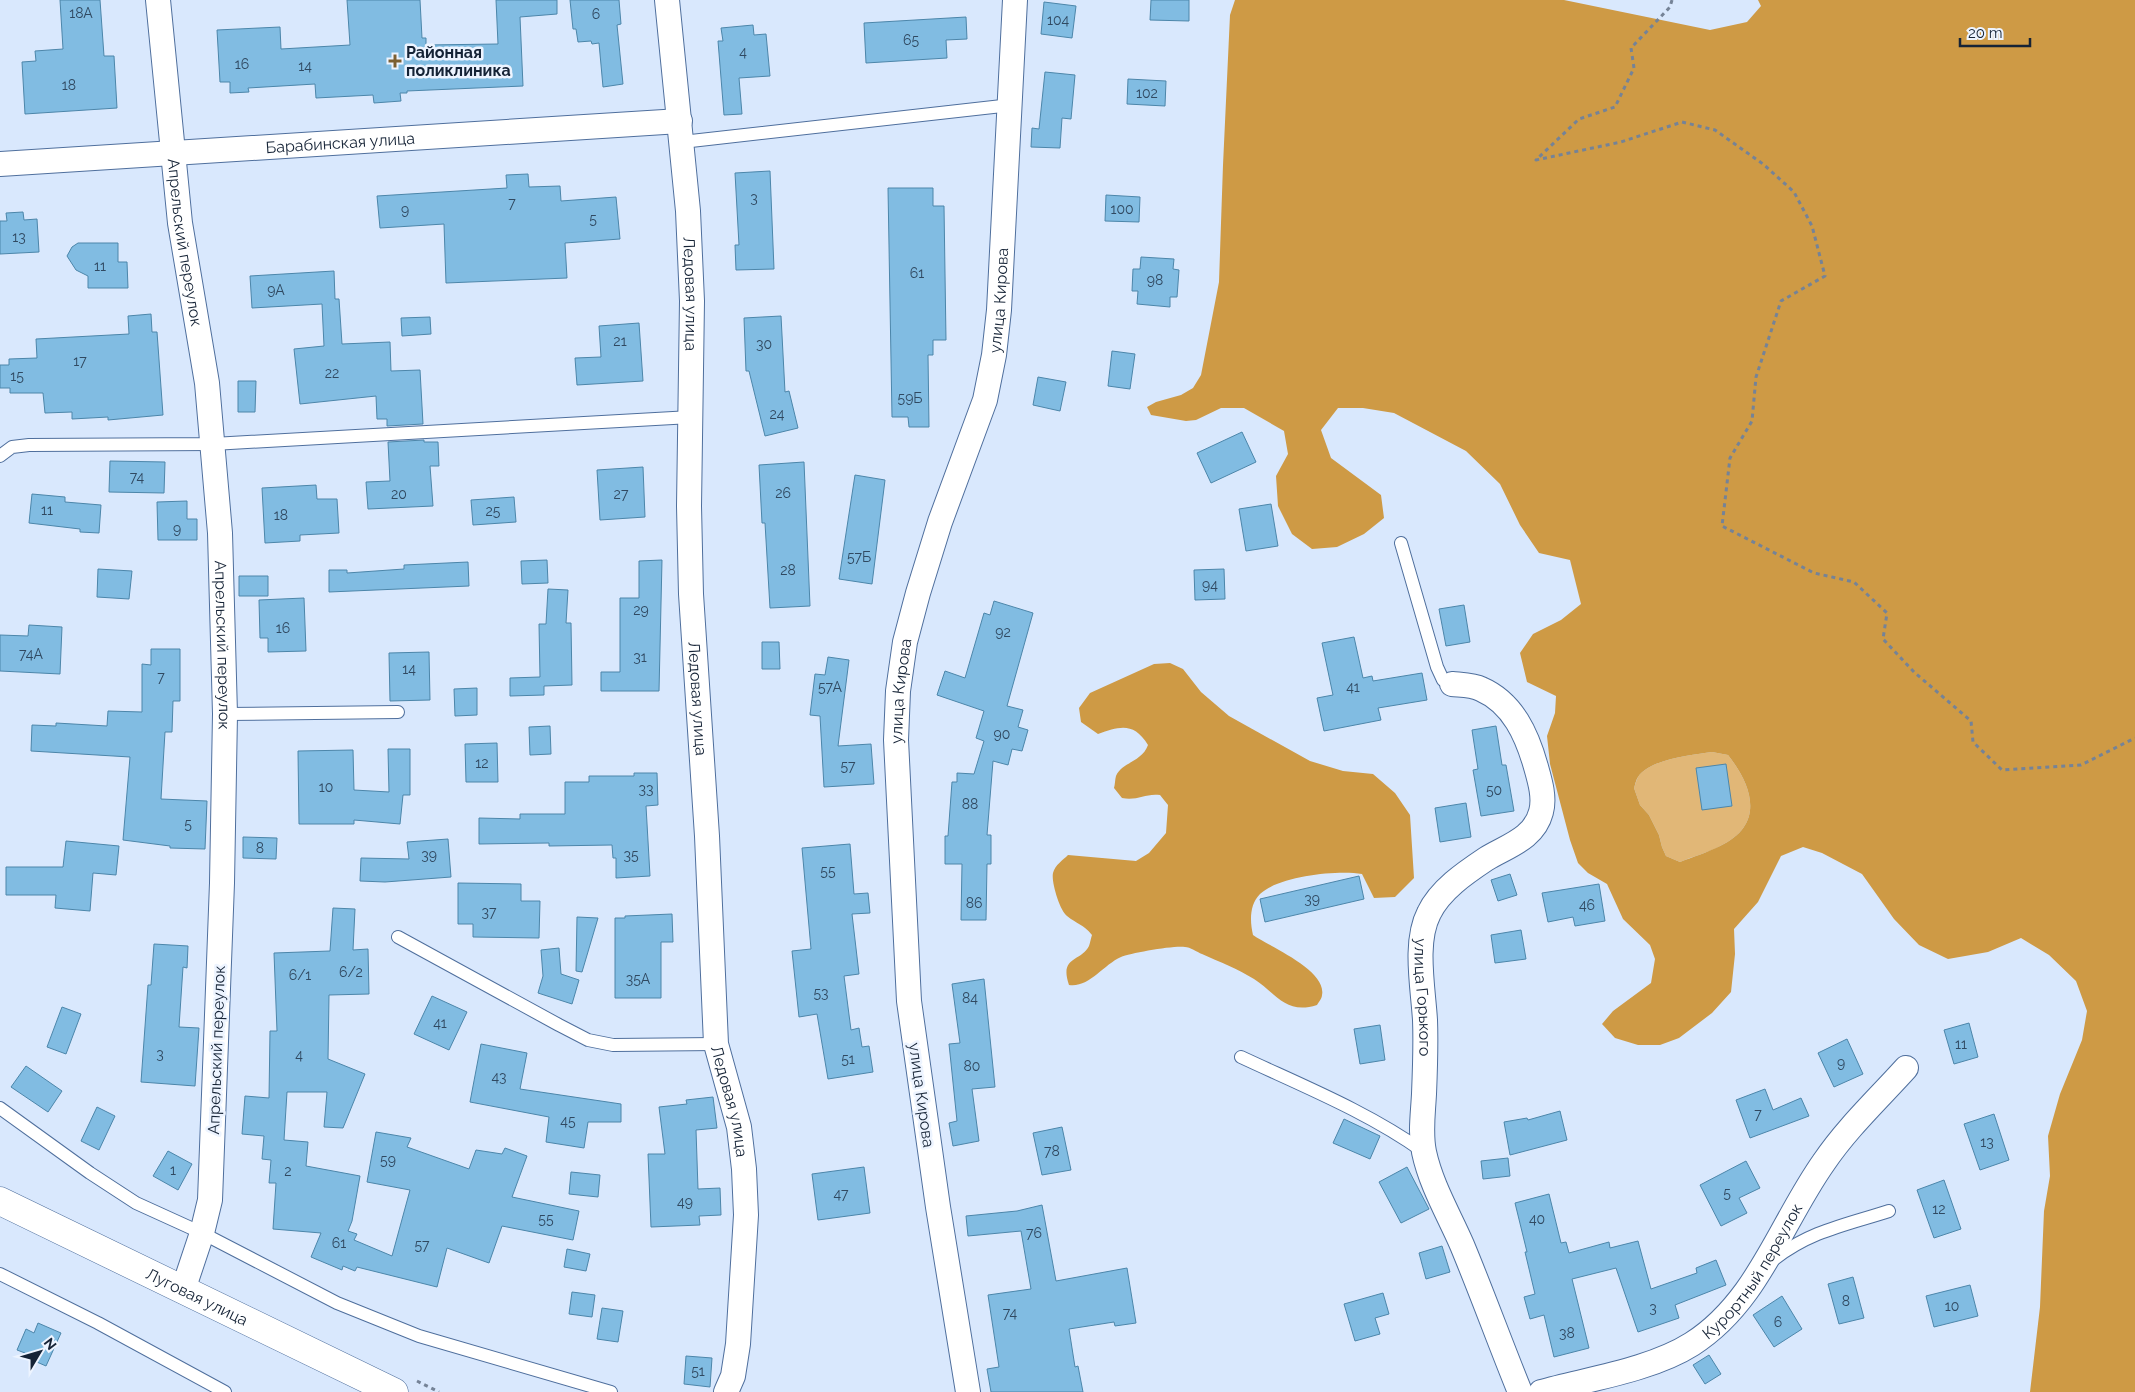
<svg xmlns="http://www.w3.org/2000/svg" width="2135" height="1392" font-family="Raleway,sans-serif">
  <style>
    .green { fill: #e1b777 }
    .forest { fill: #ce9a45; fill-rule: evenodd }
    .building { fill: #81bce2; stroke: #4c86aa }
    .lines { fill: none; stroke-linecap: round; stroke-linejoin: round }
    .service-casing { stroke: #4f6f9d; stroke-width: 14 }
    .minor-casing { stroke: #4f6f9d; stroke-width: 26 }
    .primary-casing { stroke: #4f6f9d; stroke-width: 29 }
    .path { stroke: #758397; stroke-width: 3; stroke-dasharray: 4 4; stroke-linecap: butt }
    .service { stroke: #fff; stroke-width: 12 }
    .minor { stroke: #fff; stroke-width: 24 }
    .primary { stroke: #fff; stroke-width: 28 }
    .poi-dot { fill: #7c6033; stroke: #edf4ff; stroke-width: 2 }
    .labels { text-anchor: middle; stroke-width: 5; stroke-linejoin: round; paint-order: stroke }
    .number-label { font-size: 14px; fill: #304961 }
    .poi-label { font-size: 16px; font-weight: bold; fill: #152336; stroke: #edf4ff; text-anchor: start }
    .street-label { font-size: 16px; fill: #152336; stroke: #edf4ff }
  </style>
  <rect width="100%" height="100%" fill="#d9e8fd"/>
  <path class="green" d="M1712 752 1728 755C1754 788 1764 825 1720 846 1708 853 1693 856 1680 862L1666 856 1662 847 1659 835 1649 815 1640 805 1634 788C1635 785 1636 781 1638 777 1650 759 1692 755 1712 752Z"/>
  <path class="forest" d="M1235 0H1564L1710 30 1747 22 1761 6 1758 0H2135V1392H2030L2040 1307 2044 1211 2050 1176 2048 1136 2060 1094 2082 1040 2087 1011 2076 981 2049 955 2021 938 1988 952 1948 959 1919 945 1894 919 1862 874 1822 853 1803 847 1781 856 1758 902 1734 929 1735 954 1731 992 1712 1013 1679 1038 1660 1045H1638L1615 1038 1602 1024 1613 1011 1651 983 1655 959 1650 945 1623 919 1607 884 1588 873 1578 863 1570 840 1550 764 1547 736 1555 713 1556 696 1527 682 1520 653 1533 634 1561 620 1581 604 1570 560 1539 553 1520 525 1500 484 1466 451 1394 413 1363 408H1338L1321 430 1331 458 1381 495 1384 518 1364 534 1337 547 1312 549 1292 534 1278 506 1276 476 1288 454 1284 431 1244 408H1221L1196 420 1186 421 1151 415 1147 407 1156 402 1181 395 1193 388 1201 375 1219 282 1223 165 1230 15ZM1712 752 1728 755C1754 788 1764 825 1720 846 1708 852 1693 857 1680 862L1666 856 1662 847 1659 835 1649 815 1640 805 1634 788C1635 785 1636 780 1638 777 1650 759 1692 755 1712 752Z
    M1170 663 1183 669 1201 692 1229 716 1310 761 1343 771 1373 774 1395 793 1410 815 1414 878 1395 897 1374 898 1362 874C1337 870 1279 876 1260 894 1249 905 1250 922 1253 935 1270 947 1327 970 1322 995 1322 998 1319 1002 1317 1005 1286 1015 1277 994 1254 979 1238 969 1220 962 1202 954 1197 952 1190 947 1185 947 1175 945 1130 953 1121 957 1103 965 1089 988 1069 985 1059 956 1081 962 1089 946 1090 943 1091 938 1092 935 1083 924 1077 924 1067 916 1060 911 1051 882 1053 873 1055 865 1063 860 1068 855L1136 861 1149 853 1166 833 1168 805 1160 795C1145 793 1138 801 1122 798L1114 788C1115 785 1115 779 1116 776 1122 762 1142 762 1148 745 1134 722 1120 726 1098 734L1081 722 1079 708 1090 693 1154 664Z"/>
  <path class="building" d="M60 0H100L104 56H114L117 108 25 114 22 62 36 61 35 51 63 49Z
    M347 0H420L422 38H426V45L498 44 496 0H557V14L520 17 523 86 407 91V93H400L401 101 374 103 373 95 316 98 315 84 248 88 249 92 230 93V82H220L217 30 280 27 281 49 350 45Z
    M570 0H619L621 24 617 25 623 84 603 87 599 43 592 44 591 41 578 42 576 29H573Z
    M1151 0H1189V21L1150 20Z
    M1044 2 1076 6 1072 38 1041 34Z
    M966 17 967 39 946 40 947 58 866 63 864 23Z
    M753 25 754 35 766 34 770 76 739 78 742 114 724 115 718 41H723L721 28Z
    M1045 72 1075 75 1071 119 1062 118 1060 148 1031 147 1032 128 1039 129Z
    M1128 79 1166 81 1165 106 1127 104Z
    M770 171 774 269 736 270 735 245H739L735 173Z
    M528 174 529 187 560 186 561 201 616 197 620 239 565 243 567 278 446 283 444 224 380 228 377 196 507 188 506 175Z
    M888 188H933V206H944L946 340H933V355H928L929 427H909L908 417H892Z
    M1106 195 1140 197 1139 222 1105 221Z
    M23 212 24 220 37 219 39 252 0 254V221H7L6 213Z
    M78 243H118V262H127L128 288H88V276L76 270 67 256 72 247Z
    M1141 257 1174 259 1173 269 1179 270 1177 297H1170V307L1137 304 1138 291H1132L1133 269H1140Z
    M334 271 335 299H339L342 344 390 342 391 371 420 370 423 424 387 426V419H377L376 396 300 404 294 349 324 346 322 304 252 308 250 276Z
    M151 314 152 332H157L163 415 108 420V417L72 419V412L45 413 43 393H10V388H0V365H9V359L37 358 36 339 129 334 128 316Z
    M781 316 785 392 789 391 798 428 765 436 749 371H746L744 318Z
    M430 317 431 334 402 336 401 318Z
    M639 323 643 381 577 385 575 358 601 357 599 326Z
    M1112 351 1135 354 1130 389 1108 386Z
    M1038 377 1066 382 1060 411 1033 405Z
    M238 381H256L255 412H238Z
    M1242 432 1256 462 1211 483 1197 453Z
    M424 440V442H438L439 466H430L433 506 368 509 366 482 390 481 388 442Z
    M110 461 165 462 164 493 109 492Z
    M804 462 810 606 770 608 765 523H762L759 465Z
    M643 467 645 517 600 520 597 470Z
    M855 475 885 480 872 584 839 579Z
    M316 485 317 499H337L339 533 300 535V541L265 543 262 488Z
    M32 494 65 497V502L101 505 99 533 80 532V529L29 523Z
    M514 497 516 522 473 525 471 500Z
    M187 501V519H197V540H158L157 502Z
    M1271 504 1278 546 1246 551 1239 509Z
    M547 560 548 583 522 584 521 561Z
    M662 560 659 691H601V672H620V598H639V561Z
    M468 562 469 586 329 592V570H347V573L404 569V565Z
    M98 569 132 571 129 599 97 597Z
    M1224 569 1225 599 1195 600 1194 570Z
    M239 576H268V596H239Z
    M548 589 568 590 566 623H571L572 685 544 686V695L510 696V678L540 677 539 624H546Z
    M304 598 306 651 268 652V638H260L259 600Z
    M994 601 1033 613 1007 706 1023 710 1018 727 1028 730 1022 751 1012 749 1008 765 993 761 987 835H991V864H987L986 920H961L962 864H945V836H948L952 782H957V773L974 774 984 741 976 738 984 711 937 695 945 671 965 678 984 613 990 615Z
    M1464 605 1470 642 1446 646 1439 609Z
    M29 625 62 627 60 674 0 671V635L28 636Z
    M1354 637 1363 678 1372 676 1373 681 1422 673 1427 700 1378 708 1381 720 1324 731 1317 698 1333 695 1322 643Z
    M762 642H779L780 669H762Z
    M151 649H180V701H173L172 732H165L161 799 207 801 205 849 170 848V846L123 840 130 757 31 751 32 725 56 726V723L107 726 108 711 142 712V664L151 665Z
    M429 652 430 700 390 701 389 653Z
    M828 657 849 660 838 746 871 744 874 784 824 787 820 716 810 715 815 674 825 675Z
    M477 688V715L455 716 454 689Z
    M550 726 551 754 530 755 529 727Z
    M1496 726 1502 765H1506L1514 811 1481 816 1473 770 1478 769 1472 730Z
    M497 743 498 782H466L465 744Z
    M388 749H410V795H403L400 824 354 820V824H299L298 751 353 750 354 790 389 792Z
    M1726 764 1732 806 1702 810 1696 768Z
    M634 773H657L658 805 646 806 650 876 616 878V858H613L612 845 549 846V843L479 844V818L520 819V814H565V782H589V776H634Z
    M1466 803 1471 837 1440 842 1435 808Z
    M243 837 277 838 276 859 243 858Z
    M448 839 451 877 385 882 360 881 361 858 409 859 407 842Z
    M66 841 119 846 116 875 93 873 90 911 55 908 56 895H6V867H63Z
    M850 844 854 894 868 893 870 913 852 914 859 974 844 976 851 1030 859 1028 862 1047 869 1046 873 1072 828 1079 817 1014 799 1017 792 951 811 949 802 848Z
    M1510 874 1517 895 1498 901 1491 880Z
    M1359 876 1364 899 1265 922 1260 899Z
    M458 883 521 884V901H540L539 938 473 937V924H458Z
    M1599 884 1605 921 1575 926 1573 917 1548 922 1542 893Z
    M333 908 355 909 353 950 368 949 369 994 329 995 328 1059 365 1074 343 1128 324 1127 327 1092H287L284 1140 308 1142 306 1166 360 1176 352 1221 348 1231 357 1234 354 1240 392 1256 410 1190 367 1182 376 1132 411 1138 407 1147 469 1169 476 1150 502 1154 505 1148 527 1156 512 1197 579 1211 573 1240 502 1226 489 1263 447 1248 437 1287 357 1267 355 1271 343 1266 342 1270 311 1257 321 1233 273 1229 276 1183H269L271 1160 262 1159 264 1136 242 1134 245 1096 269 1098 270 1031H277L274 953 330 951Z
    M672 914 673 942H661V998H615V918H625V916Z
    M577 917 598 918 582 972 576 971Z
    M1521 930 1526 959 1495 963 1491 935Z
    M154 944 188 946 187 968 183 967 179 1027 199 1028 195 1086 141 1082 148 985H151Z
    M559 948 561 974 579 980 572 1004 538 993 543 976 541 950Z
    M984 979 995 1087 972 1089 979 1141 953 1146 949 1123 957 1121 949 1044 960 1043 952 984Z
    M432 996 467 1012 449 1050 414 1034Z
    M62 1007 81 1014 66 1054 47 1047Z
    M1969 1023 1978 1057 1954 1064 1944 1030Z
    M1380 1025 1385 1060 1360 1064 1354 1029Z
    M1847 1039 1863 1074 1834 1087 1818 1053Z
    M481 1044 527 1053 520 1089 621 1104V1122H588L584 1148 546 1142 549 1117 470 1102Z
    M26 1066 62 1091 48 1112 11 1087Z
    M1765 1089 1773 1110 1801 1098 1809 1116 1750 1138 1736 1100Z
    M713 1097 717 1128 696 1130 698 1189 720 1188 721 1215 699 1216 700 1225 651 1227 648 1154H665L659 1107 687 1104 686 1100Z
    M97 1107 115 1116 99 1150 81 1141Z
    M1560 1111 1567 1140 1510 1155 1504 1122 1527 1118 1528 1120Z
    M1994 1114 2009 1160 1980 1170 1964 1124Z
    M1344 1119 1380 1136 1370 1159 1333 1143Z
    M1062 1127 1071 1170 1042 1175 1033 1133Z
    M168 1151 192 1164 178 1190 153 1176Z
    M1508 1158 1510 1176 1483 1179 1481 1161Z
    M1746 1161 1760 1188 1739 1198 1747 1213 1721 1226 1700 1185Z
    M864 1167 870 1213 818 1220 812 1174Z
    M1407 1167 1429 1209 1401 1223 1379 1182Z
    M571 1172 600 1175 598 1197 569 1194Z
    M1944 1180 1961 1229 1934 1238 1917 1190Z
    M1549 1194 1561 1243 1566 1242 1569 1253 1609 1242 1610 1248 1638 1241 1651 1289 1697 1273 1696 1268 1716 1260 1726 1285 1675 1305 1679 1318 1638 1332 1616 1268 1572 1279 1589 1348 1554 1357 1544 1315 1530 1319 1524 1297 1535 1294 1525 1252H1527L1515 1203Z
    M1042 1205 1056 1281 1127 1268 1136 1323 1115 1326 1114 1322 1069 1329 1075 1367 1078 1366 1083 1392H991L987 1369 999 1367 988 1295 1031 1289 1021 1231 968 1236 966 1216 1017 1211Z
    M1442 1246 1450 1272 1426 1279 1419 1253Z
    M567 1249 590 1254 586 1271 564 1267Z
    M1853 1277 1864 1318 1839 1324 1828 1284Z
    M1970 1285 1978 1316 1934 1327 1926 1296Z
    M572 1292 595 1295 592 1317 569 1314Z
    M1383 1293 1389 1314 1375 1318 1380 1334 1355 1341 1344 1304Z
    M1782 1296 1802 1329 1774 1347 1753 1315Z
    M602 1308 623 1311 618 1342 597 1339Z
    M38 1323 61 1333 46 1366 23 1356 25 1353 17 1350 26 1329 34 1333Z
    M1709 1355 1721 1374 1705 1384 1693 1365Z
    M686 1356 712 1358 710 1387 684 1384Z"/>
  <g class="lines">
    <g class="service-casing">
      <path id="service" d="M682 142 1011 105
        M0 456 12 447 29 445 213 444 691 417
        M1401 543 1437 667 1443 680 1452 684
        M225 714 398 712
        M398 937 559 1025 588 1040 613 1045 716 1044
        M1241 1057C1303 1086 1368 1112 1424 1152
        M0 1108 90 1173 136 1203 202 1233 337 1303 419 1336 611 1392
        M1773 1260C1810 1231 1845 1225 1889 1211
        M0 1274 98 1323 225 1392"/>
    </g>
    <g class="minor-casing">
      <g id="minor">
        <path id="s1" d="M158 0 180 223 207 383 220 533 225 714 222 883 210 1200 202 1233 183 1290"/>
        <path id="s2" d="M667 0 688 211 692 301 689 506 691 594 707 836 716 1044 739 1127 744 1169 746 1215 738 1344 733 1376 726 1392"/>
        <path id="s3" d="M0 164 680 121"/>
        <path id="s4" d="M1452 684C1461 685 1473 685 1481 689 1513 703 1527 735 1536 767 1540 781 1545 798 1541 812 1534 839 1507 846 1486 859 1465 873 1440 890 1429 913 1414 942 1423 987 1425 1020 1426 1044 1425 1070 1424 1094 1423 1114 1420 1133 1424 1152 1431 1185 1449 1215 1462 1245 1482 1293 1500 1343 1520 1392"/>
        <path id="s5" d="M968 1392 938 1207 909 1001 896 740 898 691 905 642 918 593 940 522 985 400 994 355 999 310 1015 0"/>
        <path id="s6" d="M1541 1392C1588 1379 1651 1370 1692 1344 1758 1302 1780 1224 1824 1162 1847 1128 1878 1099 1906 1068"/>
      </g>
    </g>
    <g class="primary-casing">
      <g id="primary">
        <path id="s7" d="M0 1201 394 1392"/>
      </g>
    </g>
    <path class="path" d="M1672 0 1670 7 1631 48 1634 68 1615 107 1579 119 1536 160 1621 142 1682 122 1715 130 1763 164 1794 192 1812 226 1825 276 1781 301 1756 377 1752 421 1730 458 1722 526 1814 573 1854 582 1887 613 1883 639 1914 672 1971 721 1973 742 2002 770 2081 765 2135 738
      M417 1381 439 1392"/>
    <use href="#service" class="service"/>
    <use href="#minor" class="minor"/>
    <use href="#primary" class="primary"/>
  </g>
  <path class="poi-dot" d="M392.5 53.5h5v5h5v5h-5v5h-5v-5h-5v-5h5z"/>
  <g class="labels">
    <g class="number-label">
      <text x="81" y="18">18А</text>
      <text x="596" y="19">6</text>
      <text x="1058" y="25">104</text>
      <text x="911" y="45">65</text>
      <text x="743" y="57">4</text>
      <text x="242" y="69">16</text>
      <text x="305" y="71">14</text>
      <text x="69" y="90">18</text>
      <text x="1147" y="98">102</text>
      <text x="754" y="203">3</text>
      <text x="512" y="208">7</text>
      <text x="1122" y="214">100</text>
      <text x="405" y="215">9</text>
      <text x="593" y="224">5</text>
      <text x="19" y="242">13</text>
      <text x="100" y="271">11</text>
      <text x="917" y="278">61</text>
      <text x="1155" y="285">98</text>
      <text x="276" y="295">9А</text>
      <text x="620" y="346">21</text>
      <text x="764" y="349">30</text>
      <text x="80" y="366">17</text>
      <text x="332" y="378">22</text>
      <text x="17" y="381">15</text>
      <text x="910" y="403">59Б</text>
      <text x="777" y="419">24</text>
      <text x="137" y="482">74</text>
      <text x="783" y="498">26</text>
      <text x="399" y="499">20</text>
      <text x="621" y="499">27</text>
      <text x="47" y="515">11</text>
      <text x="493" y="516">25</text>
      <text x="281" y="520">18</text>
      <text x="177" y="534">9</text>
      <text x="859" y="562">57Б</text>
      <text x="788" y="575">28</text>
      <text x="1210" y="590">94</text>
      <text x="641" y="615">29</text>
      <text x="283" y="633">16</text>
      <text x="1003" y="637">92</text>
      <text x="31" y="659">74А</text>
      <text x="640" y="662">31</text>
      <text x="409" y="674">14</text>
      <text x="161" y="682">7</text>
      <text x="830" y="692">57А</text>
      <text x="1353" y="692">41</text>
      <text x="1002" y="739">90</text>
      <text x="482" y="768">12</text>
      <text x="848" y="771">57</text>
      <text x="326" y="792">10</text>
      <text x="646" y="794">33</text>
      <text x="1494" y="795">50</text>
      <text x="970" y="809">88</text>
      <text x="188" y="829">5</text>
      <text x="260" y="853">8</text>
      <text x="429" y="860">39</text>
      <text x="631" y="860">35</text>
      <text x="828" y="876">55</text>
      <text x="1312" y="904">39</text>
      <text x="974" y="908">86</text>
      <text x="1587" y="910">46</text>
      <text x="489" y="917">37</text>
      <text x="351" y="977">6/2</text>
      <text x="300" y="980">6/1</text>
      <text x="638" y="984">35А</text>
      <text x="821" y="998">53</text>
      <text x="970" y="1003">84</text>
      <text x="440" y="1028">41</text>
      <text x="1961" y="1049">11</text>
      <text x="160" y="1059">3</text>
      <text x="299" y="1060">4</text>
      <text x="848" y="1064">51</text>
      <text x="1841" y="1068">9</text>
      <text x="972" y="1071">80</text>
      <text x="499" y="1082">43</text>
      <text x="1758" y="1119">7</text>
      <text x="568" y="1126">45</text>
      <text x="1987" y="1147">13</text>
      <text x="1052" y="1156">78</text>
      <text x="388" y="1165">59</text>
      <text x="173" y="1175">1</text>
      <text x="288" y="1176">2</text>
      <text x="1727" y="1198">5</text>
      <text x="841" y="1199">47</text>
      <text x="685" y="1207">49</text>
      <text x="1939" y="1214">12</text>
      <text x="546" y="1224">55</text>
      <text x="1537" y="1224">40</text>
      <text x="1034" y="1238">76</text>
      <text x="339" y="1248">61</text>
      <text x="422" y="1250">57</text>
      <text x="1846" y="1306">8</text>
      <text x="1952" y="1311">10</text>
      <text x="1653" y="1313">3</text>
      <text x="1010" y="1318">74</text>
      <text x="1778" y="1327">6</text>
      <text x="1567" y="1338">38</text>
      <text x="698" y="1376">51</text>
    </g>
    <g class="poi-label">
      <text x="406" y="58">Районная<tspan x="406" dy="18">поликлиника</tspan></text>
    </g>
    <g class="street-label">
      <text dy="6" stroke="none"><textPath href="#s3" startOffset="341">Барабинская улица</textPath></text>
      <text dy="6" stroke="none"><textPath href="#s1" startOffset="244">Апрельский переулок</textPath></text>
      <text dy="6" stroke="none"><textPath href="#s2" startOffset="295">Ледовая улица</textPath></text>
      <text dy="6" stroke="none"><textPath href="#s5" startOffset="1111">улица Кирова</textPath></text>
      <text dy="6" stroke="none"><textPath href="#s1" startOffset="649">Апрельский переулок</textPath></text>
      <text dy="6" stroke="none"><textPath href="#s5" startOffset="706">улица Кирова</textPath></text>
      <text dy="6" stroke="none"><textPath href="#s2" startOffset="700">Ледовая улица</textPath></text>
      <text dy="6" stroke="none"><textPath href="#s4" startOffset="414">улица Горького</textPath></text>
      <text transform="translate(216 1050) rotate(-88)" y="6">Апрельский переулок</text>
      <text transform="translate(922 1095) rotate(82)" y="6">улица Кирова</text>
      <text dy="6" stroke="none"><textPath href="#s2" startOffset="1105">Ледовая улица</textPath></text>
      <text dy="6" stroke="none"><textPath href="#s6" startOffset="255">Курортный переулок</textPath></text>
      <text dy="6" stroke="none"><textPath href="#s7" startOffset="219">Луговая улица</textPath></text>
    </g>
  </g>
  <g transform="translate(40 1352) rotate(52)" stroke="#edf4ff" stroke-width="4" paint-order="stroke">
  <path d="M0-4L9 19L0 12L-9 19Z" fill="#152336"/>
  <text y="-8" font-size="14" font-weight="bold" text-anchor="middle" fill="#152336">N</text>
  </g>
  <path d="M1960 38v8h70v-8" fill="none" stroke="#152336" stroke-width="2.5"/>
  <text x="1968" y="38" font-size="15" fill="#152336" stroke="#edf4ff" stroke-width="4" paint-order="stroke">20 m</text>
</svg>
